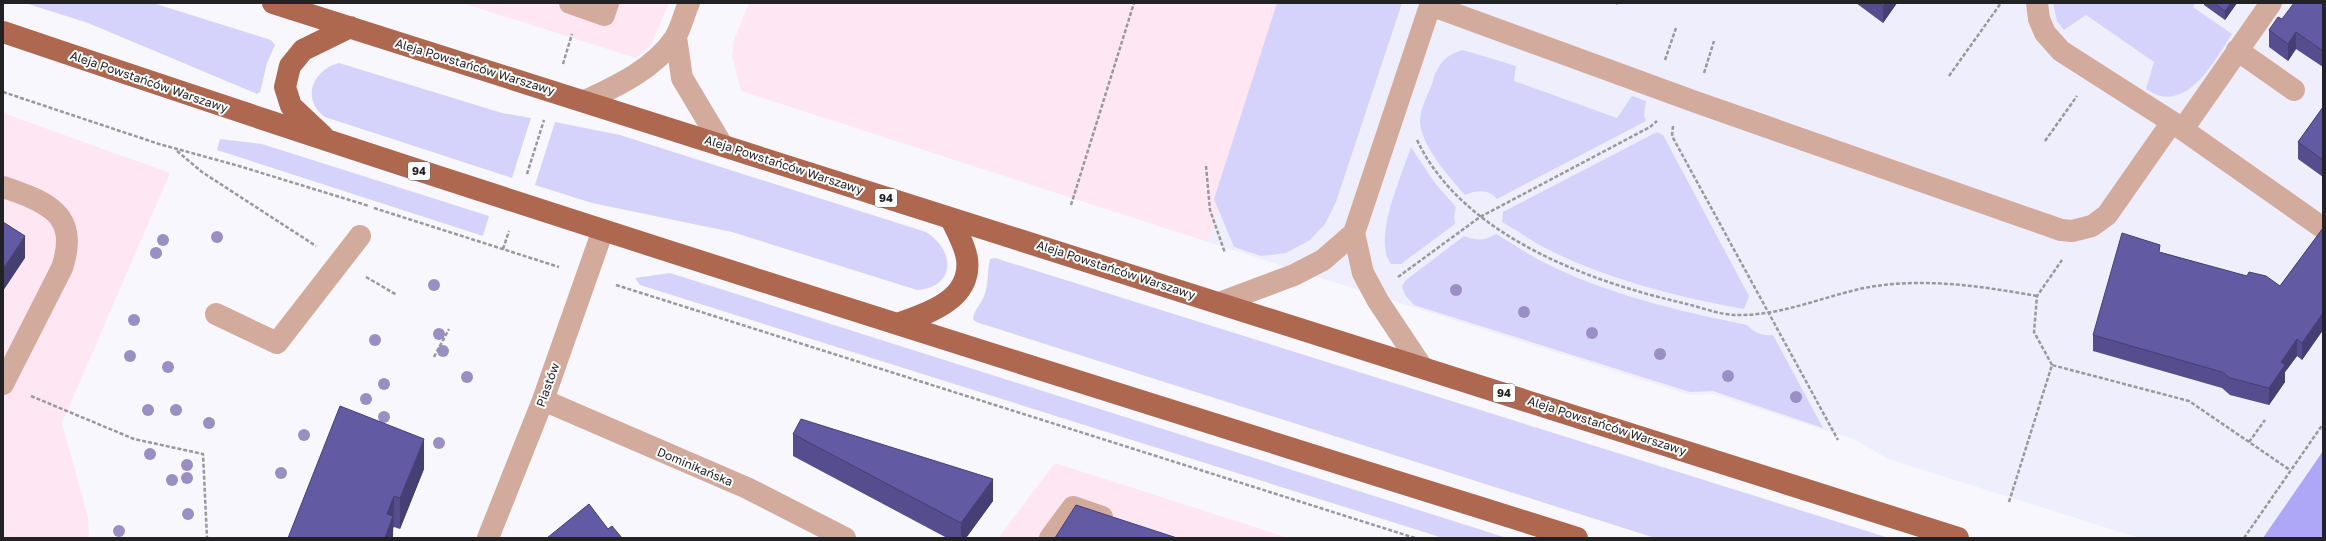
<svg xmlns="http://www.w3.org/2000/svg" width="2326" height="541" font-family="'Golos Text',sans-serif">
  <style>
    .commercial { fill: #fee7f2 }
    .built { fill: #efeefc }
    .green { fill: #d5d3fb }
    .forest { fill: #aea6f7 }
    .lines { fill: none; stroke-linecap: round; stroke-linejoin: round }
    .path { stroke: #99999d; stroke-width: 2.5; stroke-dasharray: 4 2; stroke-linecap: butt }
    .minor { stroke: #d3ab9d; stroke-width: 22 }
    .major { stroke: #ae6850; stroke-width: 22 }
    .tree { fill: #998fc4 }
    .wall { fill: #554d8d }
    .shaded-wall { fill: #453f73 }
    .building { fill: #635aa4; stroke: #453f73 }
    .labels { text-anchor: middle; stroke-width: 4; stroke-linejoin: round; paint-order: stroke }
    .shield { fill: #fff; stroke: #646466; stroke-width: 1 }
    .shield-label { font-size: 11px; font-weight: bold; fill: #222224 }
    .street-label { font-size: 12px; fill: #222224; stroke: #fff }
  </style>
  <rect width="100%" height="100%" fill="#f7f7fd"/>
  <path class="commercial" d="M462 3H669L651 45 636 58Z
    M749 3H1292L1208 242 741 91 732 55 734 40Z
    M3 113 170 173 62 423 88 517 89 538H3Z
    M1055 463 1261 529 1288 538H998Z"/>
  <path class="built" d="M1292 3H2323V538H2139L1888 459 1856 440 1713 394 1690 395 1208 242Z"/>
  <path class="green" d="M25 3H153L271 40 275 45 267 63 260 92 257 94 88 23Z
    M1277 3H1402L1336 202 1325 224 1310 240 1286 253 1261 256 1234 247 1214 199Z
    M2053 3H2195L2193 7 2232 34C2214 61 2186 117 2146 89L2154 62 2086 15 2064 30 2057 21Z
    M1463 50 1516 66 1514 81 1617 118 1632 96 1646 101 1644 115 1646 121 1497 199C1489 189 1476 190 1465 195 1450 178 1419 144 1420 119 1421 108 1428 94 1432 84 1437 66 1444 55 1463 50Z
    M339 63 502 113 531 118 512 178 325 117C301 100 312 70 339 63Z
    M555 122 620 135 926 232C956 251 956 287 917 290L732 232 592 203 535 185Z
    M1657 132 1663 135 1749 296 1744 309C1677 297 1607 279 1547 249 1531 241 1517 230 1502 222L1503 212Z
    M220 139 262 144 489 216 483 236 217 150Z
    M1411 147 1435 183 1456 207 1454 216 1455 224 1401 264H1391C1372 239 1402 175 1411 147Z
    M1496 234C1512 243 1527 254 1543 262 1606 294 1678 311 1747 325 1755 333 1761 336 1773 335L1823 428 1713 391 1690 392 1414 305 1405 295 1402 286 1406 280 1464 236C1477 241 1484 241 1496 234Z
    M995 258 1889 538H1655L976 322 973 319C974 310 981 304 984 296 989 284 987 271 990 259Z
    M670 273 1507 538H1443L640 285 635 278Z"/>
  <path class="forest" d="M2323 451V538H2263Z"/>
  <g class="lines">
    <path class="path" d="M1616 3 1618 4
      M1665 60 1676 28
      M563 64 572 34
      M1704 73 1714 41
      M1949 76 2001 3
      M3 92 159 144 239 166 369 206
      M1673 126 1672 136 1838 440
      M1417 140C1462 235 1587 281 1683 303 1700 307 1720 315 1737 315 1780 316 1822 297 1864 288 1922 277 1980 286 2037 296
      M2045 141 2077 96
      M177 151 202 172 316 246
      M1206 166 1210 210 1225 253
      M527 174 544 120
      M1071 205 1134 3
      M374 208 559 267
      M503 249 509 231
      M366 277 397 295
      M1398 277 1480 217 1650 127 1657 121
      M616 285 1415 538
      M434 357 449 329
      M2052 365 2034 332 2037 296 2062 260
      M31 396 134 439 203 454 207 538
      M2249 442 2265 420
      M2009 502 2052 365 2189 401 2290 470
      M2244 538 2323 424"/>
    <path class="minor" d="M570 3 604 15 608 3
      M2037 3 2039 19 2045 33 2061 51 2172 122 2323 228
      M1430 5 1693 101 2061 230 2072 231 2092 226 2107 215 2172 122
      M676 37 682 78 722 145
      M2237 50 2294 90
      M585 101C617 86 654 69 675 38 681 28 684 14 689 3
      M2183 129 2271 3
      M3 187C47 202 80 214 62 268L3 384
      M1219 303 1294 275 1323 260 1354 233
      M216 314 277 343 360 236
      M1422 367 1378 301 1363 273 1354 233 1431 3
      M543 400 747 488 845 538
      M488 538 543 400 603 230
      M1050 538 1073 507 1102 517"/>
    <path class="major" d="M273 3 1958 538
      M3 32C525 209 1051 373 1577 538
      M323 136 291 106 285 87 290 66 303 50 350 27
      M900 323C929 313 972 299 967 259 965 245 957 231 951 219"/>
  </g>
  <g class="tree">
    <circle cx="217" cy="237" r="6"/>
    <circle cx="163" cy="240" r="6"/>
    <circle cx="156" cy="253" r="6"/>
    <circle cx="434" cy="285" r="6"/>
    <circle cx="1456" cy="290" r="6"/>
    <circle cx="1524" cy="312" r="6"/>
    <circle cx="134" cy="320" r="6"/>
    <circle cx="1592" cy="333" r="6"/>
    <circle cx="439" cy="334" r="6"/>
    <circle cx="375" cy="340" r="6"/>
    <circle cx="443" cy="351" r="6"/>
    <circle cx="1660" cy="354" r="6"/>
    <circle cx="130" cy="356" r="6"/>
    <circle cx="168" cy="367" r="6"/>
    <circle cx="1728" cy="376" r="6"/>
    <circle cx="467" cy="377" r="6"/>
    <circle cx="384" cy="384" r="6"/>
    <circle cx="1796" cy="397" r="6"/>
    <circle cx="366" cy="399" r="6"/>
    <circle cx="148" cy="410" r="6"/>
    <circle cx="176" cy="410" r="6"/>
    <circle cx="384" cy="417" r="6"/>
    <circle cx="209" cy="423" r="6"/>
    <circle cx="304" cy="435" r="6"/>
    <circle cx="439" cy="443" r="6"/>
    <circle cx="150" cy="454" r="6"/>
    <circle cx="187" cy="465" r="6"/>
    <circle cx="281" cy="473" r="6"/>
    <circle cx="187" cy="478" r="6"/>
    <circle cx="172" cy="480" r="6"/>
    <circle cx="188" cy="514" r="6"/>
    <circle cx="119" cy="531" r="6"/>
  </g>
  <path class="wall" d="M1856 3H1897L1883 23Z
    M2204 3H2237L2225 20 2204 5Z
    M2323 3V67L2296 49 2288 61 2269 47V30L2282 19Z
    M2323 107V177L2298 159V142Z
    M2323 228V330L2302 360 2297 356 2285 372V382L2269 405 2230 395 2222 388 2093 351V335L2160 252 2280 286Z
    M793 434 993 501 966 538H947L793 456Z
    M424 469 400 529 394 527 393 528V538H288Z"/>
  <path class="shaded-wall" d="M1885 3H1897L1883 23V6Z
    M2231 3H2237L2225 20V11Z
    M2296 32V49L2288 61V44Z
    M25 236V258L3 291V269Z
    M2323 313V330L2302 360V343Z
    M2297 339V356L2285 372V382L2269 405V388L2281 362Z
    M424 439V469L400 529V498Z
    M993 479V501L966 538H961V523Z
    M394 496 393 538H385L387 514Z"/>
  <path class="building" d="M1879 3H1885L1883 6Z
    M2214 3H2231L2225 11Z
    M2294 3H2323V51L2296 32 2288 44 2269 30 2278 17 2282 19Z
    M2323 107V160L2298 142Z
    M3 222 25 236 3 269Z
    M2323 228V313L2302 343 2297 339 2281 362 2285 365 2269 388 2230 378 2222 372 2093 335 2122 233 2160 245 2159 252 2247 276 2249 272 2266 276 2280 286Z
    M340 406 424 439 400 498 394 496 387 514 393 516 385 538H288Z
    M801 419 993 479 961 523 793 434Z
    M589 504 608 529 612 526 622 538H547Z
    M1076 505 1177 538H1055Z"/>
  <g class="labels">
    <g class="shield">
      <rect x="408" y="162" width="22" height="18" rx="3"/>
      <rect x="875" y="189" width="22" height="18" rx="3"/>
      <rect x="1493" y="384" width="22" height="18" rx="3"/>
    </g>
    <g class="shield-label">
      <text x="419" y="175">94</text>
      <text x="886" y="202">94</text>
      <text x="1504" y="397">94</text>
    </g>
    <g class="street-label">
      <text transform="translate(475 67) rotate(17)" y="4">Aleja Powstańców Warszawy</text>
      <text transform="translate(149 82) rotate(19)" y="4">Aleja Powstańców Warszawy</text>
      <text transform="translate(784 165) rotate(18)" y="4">Aleja Powstańców Warszawy</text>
      <text transform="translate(1116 270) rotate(18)" y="4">Aleja Powstańców Warszawy</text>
      <text transform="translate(548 385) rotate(-70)" y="4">Piastów</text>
      <text transform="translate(1607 426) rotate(18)" y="4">Aleja Powstańców Warszawy</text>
      <text transform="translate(695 467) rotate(23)" y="4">Dominikańska</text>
    </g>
  </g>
  <rect width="2326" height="541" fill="none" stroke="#222224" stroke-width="8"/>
</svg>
